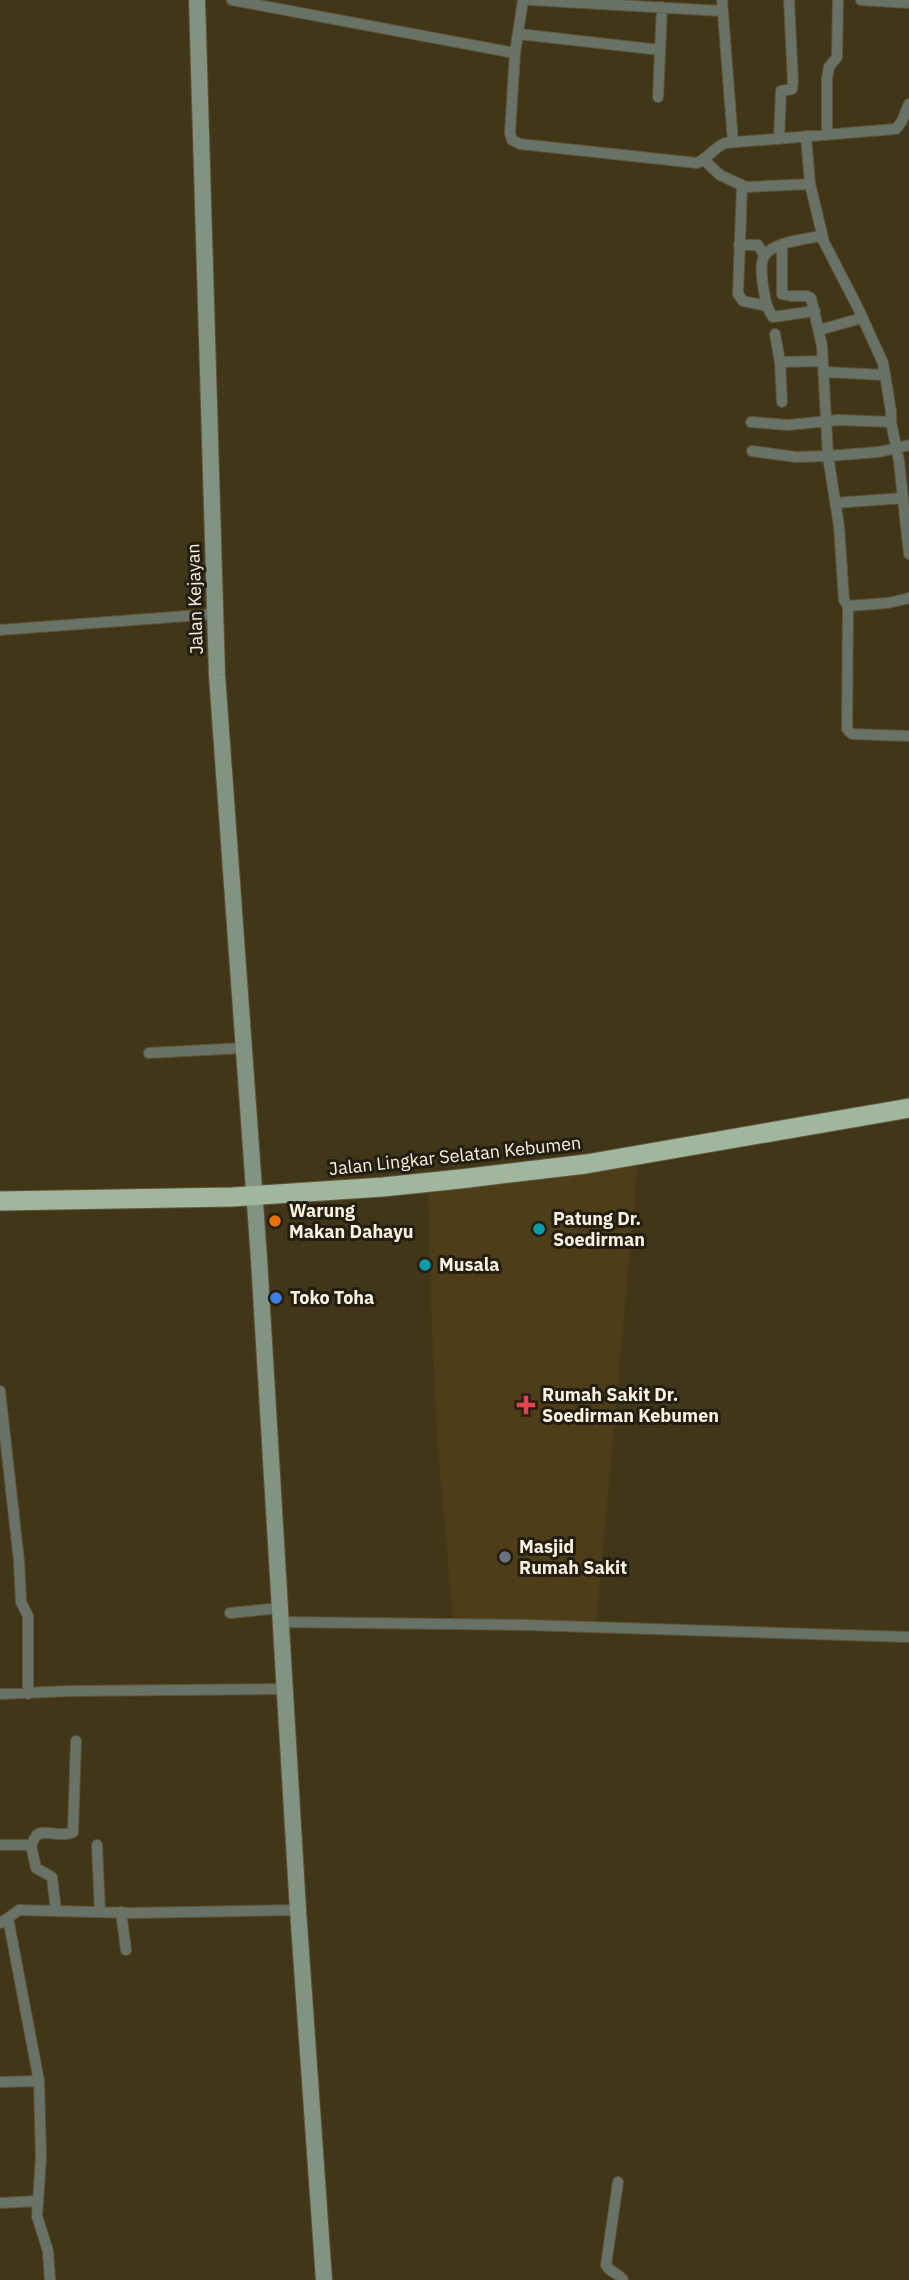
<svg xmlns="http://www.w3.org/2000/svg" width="909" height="2280" font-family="'IBM Plex Sans',sans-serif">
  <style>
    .built { fill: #4d3d19 }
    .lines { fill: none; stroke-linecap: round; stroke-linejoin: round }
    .minor-casing { stroke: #5f5439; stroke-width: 12 }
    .secondary-casing { stroke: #5f5439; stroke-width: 18 }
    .trunk-casing { stroke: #5f5439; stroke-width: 21 }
    .minor { stroke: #687267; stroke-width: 10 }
    .secondary { stroke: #829381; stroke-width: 16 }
    .trunk { stroke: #a0b69e; stroke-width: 19 }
    .food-dot { fill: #e8710a; stroke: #241e11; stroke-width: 2.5 }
    .culture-dot { fill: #0f9aa8; stroke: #241e11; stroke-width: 2.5 }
    .shop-dot { fill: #3f7fe0; stroke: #241e11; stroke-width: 2.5 }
    .health-dot { fill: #e0444e; stroke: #241e11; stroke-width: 2.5 }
    .worship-dot { fill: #6b7280; stroke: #241e11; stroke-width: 2.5 }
    .labels { text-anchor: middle; stroke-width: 6; stroke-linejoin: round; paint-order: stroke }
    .street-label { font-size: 18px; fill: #faf2e1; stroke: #241e11 }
    .poi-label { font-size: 18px; font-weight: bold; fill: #faf2e1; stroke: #241e11; text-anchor: start }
  </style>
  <rect width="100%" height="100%" fill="#423619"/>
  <path class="built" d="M638 1160 596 1626 453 1619 437 1436 431 1304 428 1186Z"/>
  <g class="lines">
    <g class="minor-casing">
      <path id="minor" d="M232 0 515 53 510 133 512 140 520 144 697 163C708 158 714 148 725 143L896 129 902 121 909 104
        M530 0 722 11
        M722 0 733 142
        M861 0 909 3
        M519 34 660 50
        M515 53 523 0
        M658 97 662 7
        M827 135V78L829 67 837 57 838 0
        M806 136 810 184 824 242 858 308 883 363 891 411V422L899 461 909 554
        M779 139 781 91 792 89 793 82 789 0
        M704 160 720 175 746 187 810 184
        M742 186 738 294 743 301 767 306
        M739 245H758L764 255
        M782 245V294L786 295
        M791 296H807L811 298 822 346 828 456 839 526 844 600 848 606 847 729 852 734 909 736
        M815 311 773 317C766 308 765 297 763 286 762 278 760 267 763 259 768 242 807 239 822 236
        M819 330 862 318
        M775 334 780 362 782 402
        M780 362 823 361
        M824 372 884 375
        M751 422 788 425 838 420 891 422
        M752 451 796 457 828 456 879 452 909 445
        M835 503 903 498
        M848 606 888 603 909 598
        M0 630 214 614
        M149 1053 243 1048
        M0 1391 19 1561 21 1602 28 1616V1694
        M230 1613 280 1608
        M281 1622 527 1625 909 1637
        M0 1694 70 1691 284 1689
        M0 1845H31C33 1842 34 1838 37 1835 44 1829 63 1838 73 1832L76 1741
        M97 1845 100 1912
        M56 1911 133 1913 298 1910
        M121 1912 126 1950
        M8 1918 19 1910 56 1911 52 1877 36 1868 31 1845
        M0 1923 8 1918 39 2081 41 2157 37 2216 48 2251 50 2280
        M0 2082 39 2081
        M618 2182 606 2265C610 2273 619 2273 623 2280
        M0 2203 37 2201"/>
    </g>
    <g class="secondary-casing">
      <path id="secondary" d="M197 0 217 675 259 1259 298 1910 324 2280"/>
    </g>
    <g class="trunk-casing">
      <path id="trunk" d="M0 1201 232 1197 383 1187 460 1179 586 1164 909 1108"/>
    </g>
    <use href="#minor" class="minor"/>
    <use href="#secondary" class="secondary"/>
    <use href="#trunk" class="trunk"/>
  </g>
  <circle class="food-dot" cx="275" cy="1221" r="7"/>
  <g class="culture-dot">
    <circle cx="539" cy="1229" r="7"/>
    <circle cx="425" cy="1265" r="7"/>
  </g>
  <circle class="shop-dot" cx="276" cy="1298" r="7"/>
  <path class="health-dot" d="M522.5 1394.5h7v7h7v7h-7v7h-7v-7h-7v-7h7z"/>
  <circle class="worship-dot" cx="505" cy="1557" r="7"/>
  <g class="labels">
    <g class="street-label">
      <text transform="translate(195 599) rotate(-92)" y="6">Jalan Kejayan</text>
      <text transform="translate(455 1156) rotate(-6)" y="6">Jalan Lingkar Selatan Kebumen</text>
    </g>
    <g class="poi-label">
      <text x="289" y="1217">Warung<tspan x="289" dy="21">Makan Dahayu</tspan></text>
      <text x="553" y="1225">Patung Dr.<tspan x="553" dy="21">Soedirman</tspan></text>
      <text x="439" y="1271">Musala</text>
      <text x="290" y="1304">Toko Toha</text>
      <text x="542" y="1401">Rumah Sakit Dr.<tspan x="542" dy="21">Soedirman Kebumen</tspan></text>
      <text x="519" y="1553">Masjid<tspan x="519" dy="21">Rumah Sakit</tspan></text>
    </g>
  </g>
</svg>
